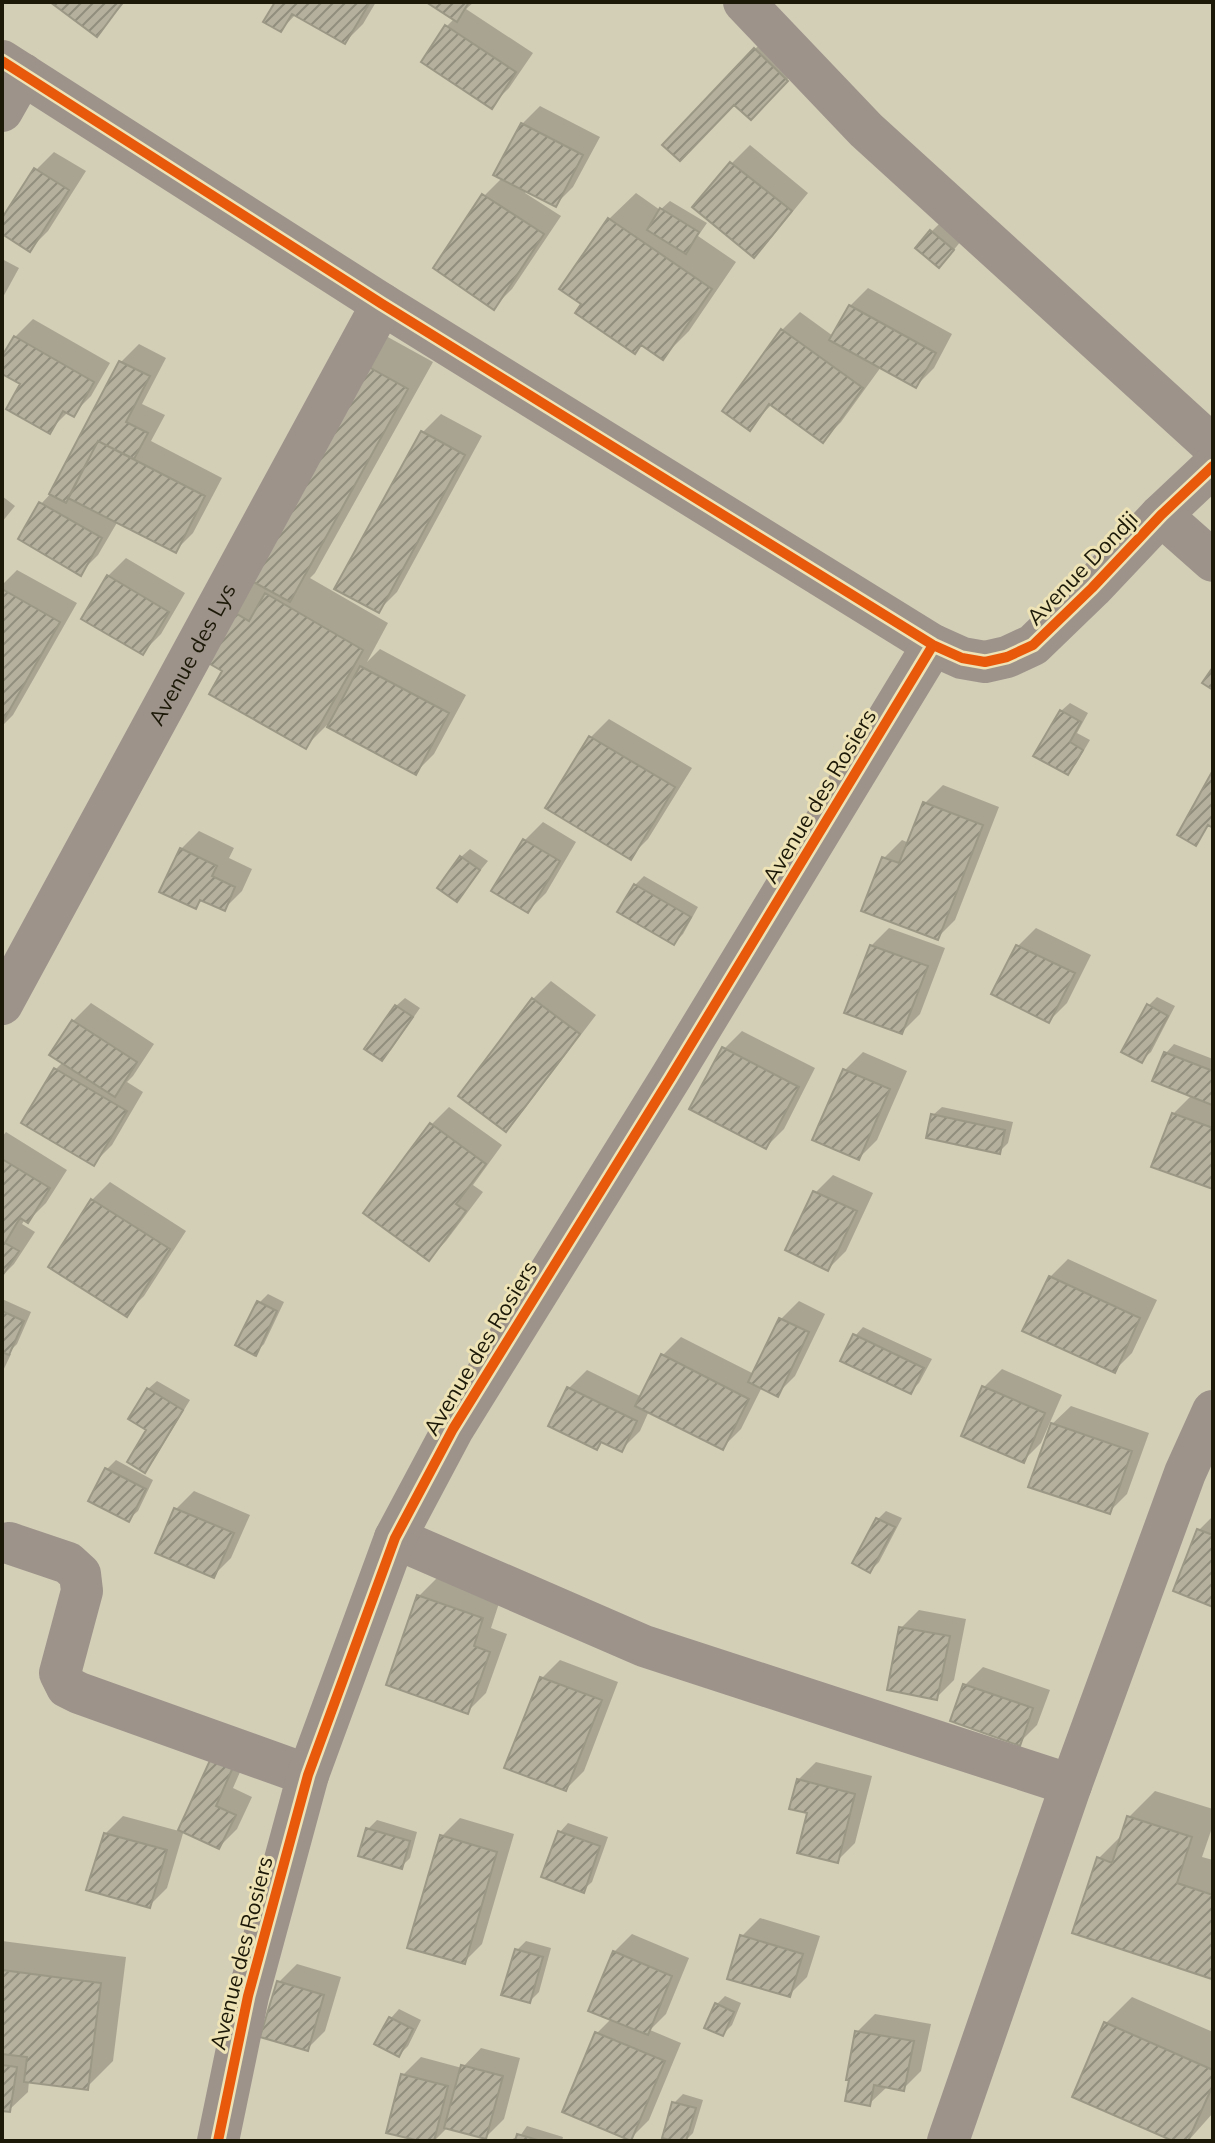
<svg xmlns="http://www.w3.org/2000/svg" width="1215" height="2143" font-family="Mulish,sans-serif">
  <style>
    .shadow { fill: #0003 }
    .building { fill: url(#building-hatch); stroke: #9c9886; stroke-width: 2 }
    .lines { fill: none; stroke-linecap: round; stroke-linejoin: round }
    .minor { stroke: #9d938b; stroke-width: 42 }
    .cycleway-casing { stroke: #ede3b6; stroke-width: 15 }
    .cycleway { stroke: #e8590c; stroke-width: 10 }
    .labels { text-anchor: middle; stroke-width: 6; stroke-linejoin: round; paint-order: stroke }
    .street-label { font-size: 22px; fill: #1d1908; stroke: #ede3b6 }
  </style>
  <defs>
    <pattern id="building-hatch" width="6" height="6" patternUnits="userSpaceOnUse" patternTransform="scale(2)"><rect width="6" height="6" fill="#b4b09d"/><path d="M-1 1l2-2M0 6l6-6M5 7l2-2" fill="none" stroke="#928e7e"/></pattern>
  </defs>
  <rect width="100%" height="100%" fill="#d3ceb6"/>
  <path class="shadow" d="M54 2H125L97 34Z
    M277 2H376L363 24 345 42 296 14 281 30Z
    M430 2H474L466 9 533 53 509 88 491 106 424 61 447 26 455 18Z
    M773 32 805 61 768 99 734 103 755 49Z
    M540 106 600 137 573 187 555 205 527 190 525 193 561 216 512 289 494 307 484 196 502 178 522 124Z
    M750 145 808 193 772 237 754 255 695 207 732 163Z
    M54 152 86 171 48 231 30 249 2 231V222L36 170Z
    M636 193 660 210 670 201 707 223 698 236 736 262 689 331 663 357 584 304 609 219Z
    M940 223 961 241 948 257 931 232Z
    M2 259 19 268 2 299Z
    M868 288 952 334 934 368 916 386 881 367 841 422 823 440 772 404 749 428 782 330 800 312 833 336 850 306Z
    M33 319 110 363 91 396 73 414 68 412 49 431 23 384 2 372V360L15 337Z
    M386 336 433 362 315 573 310 578 388 623 367 662 380 649 466 695 434 754 416 772 327 725 305 747 224 670 200 656Z
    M139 344 166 358 142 404 165 415 151 441 222 478 193 533 175 551 118 521 98 555 80 573 41 504 53 491 121 362Z
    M441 414 482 436 397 592 379 610 423 432Z
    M2 496 15 506 2 522Z
    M126 558 185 593 161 634 143 652 108 576Z
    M17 570 77 603 13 715 2 726V585Z
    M1070 703 1088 713 1077 733 1090 740 1076 764 1067 773 1061 711Z
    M609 719 692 768 648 839 630 857 548 808 591 737Z
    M943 785 999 807 955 920 937 938 884 858 902 840 909 843 925 803Z
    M543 822 576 842 546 893 528 911 525 840Z
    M199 831 234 848 229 858 252 869 242 891 224 909 203 899 196 907 181 849Z
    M470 849 488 861 457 899 461 857Z
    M644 876 698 907 683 934 674 943 635 885Z
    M889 928 945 948 920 1014 902 1032 871 946Z
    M1036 928 1091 955 1067 1003 1049 1021 994 993 1018 946Z
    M551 981 596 1015 523 1111 505 1129 533 999Z
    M1157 997 1175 1006 1151 1052 1142 1060 1148 1006Z
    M405 998 420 1008 391 1050 382 1059 396 1006Z
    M91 1003 154 1044 133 1076 127 1082 143 1092 112 1145 94 1163 56 1069 63 1062 73 1021Z
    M742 1031 815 1068 784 1129 766 1147 724 1049Z
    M1174 1044 1213 1059V1102L1211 1103 1213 1104V1187L1173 1114 1192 1095 1166 1053Z
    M863 1052 907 1071 877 1140 859 1158 845 1070Z
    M449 1107 502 1145 473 1185 483 1192 446 1241 429 1259 431 1125Z
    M942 1107 1013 1122 1008 1143 1000 1151 933 1115Z
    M6 1132 67 1170 46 1203 28 1221 25 1219 22 1224 35 1232 14 1264 2 1276V1137Z
    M833 1175 873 1193 846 1251 828 1269 815 1193Z
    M110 1182 186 1231 144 1296 126 1314 92 1200Z
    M1068 1259 1157 1300 1132 1353 1114 1371 1050 1277Z
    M268 1294 284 1302 264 1344 255 1353 259 1303Z
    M2 1299 31 1312 17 1344 8 1353 11 1354 2 1373Z
    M799 1301 825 1314 795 1376 777 1394 762 1387 741 1429 723 1447 649 1411 640 1431 622 1449 603 1441 597 1448 569 1388 587 1370 642 1397 663 1355 681 1337 754 1374 781 1319Z
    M863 1327 932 1359 919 1383 910 1392 855 1336Z
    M1002 1369 1062 1395 1041 1443 1023 1461 984 1387Z
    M157 1381 190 1400 153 1461 145 1470 149 1429 148 1389Z
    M1071 1406 1149 1433 1127 1494 1109 1512 1050 1426Z
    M116 1460 153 1480 138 1511 129 1519 91 1500 107 1469Z
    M194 1491 250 1515 231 1558 213 1576 176 1509Z
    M886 1511 902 1518 879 1562 870 1571 878 1519Z
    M1213 1516V1604L1199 1530Z
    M437 1578 500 1600 491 1628 507 1634 486 1693 468 1711 419 1596Z
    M919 1610 966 1619 954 1680 936 1698 901 1628Z
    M560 1660 618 1682 584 1771 566 1789 507 1767 542 1678Z
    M983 1667 1050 1690 1037 1725 1019 1743 965 1685Z
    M251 1747 233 1788 252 1797 237 1829 219 1847 184 1830 167 1888 149 1906 105 1834 123 1816 179 1831 214 1757Z
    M816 1762 872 1776 855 1843 837 1861 809 1812 798 1780Z
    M1155 1791 1213 1809V1825L1202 1857 1213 1860 1212 1976 1099 1858 1124 1833 1129 1817Z
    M460 1818 514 1834 482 1944 464 1962 442 1836Z
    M377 1820 417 1832 410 1858 401 1867 368 1829Z
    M568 1823 608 1837 592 1882 583 1890 560 1832Z
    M760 1918 820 1936 807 1977 789 1995 742 1936Z
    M632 1934 689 1958 666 2014 650 2030 681 2043 649 2120 631 2138 597 2033 612 2018 614 1952Z
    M2 1941 126 1957 113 2061 87 2087 29 2081 28 2092 9 2110 2 2109Z
    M526 1941 551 1948 539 1992 530 2001 517 1950Z
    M297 1964 341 1977 325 2031 307 2049 279 1982Z
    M725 1996 741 2003 732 2025 723 2034 716 2005Z
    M1132 1997 1213 2032V2113L1188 2141H1178L1106 2023Z
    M399 2009 421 2020 408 2046 399 2055 391 2018Z
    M875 2014 931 2024 921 2071 903 2089 888 2086 869 2104 857 2032Z
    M481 2048 520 2058 504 2119 486 2137 448 2127 434 2141H428L403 2075 421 2057 462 2068Z
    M683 2094 703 2100 693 2133 685 2141H682L674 2103Z
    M527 2126 563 2137 562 2141H511L514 2138 518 2139Z"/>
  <path class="building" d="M50 2H123L97 37Z
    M275 2H370L345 44 292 14 281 32 263 22Z
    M426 2H469L457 22Z
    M445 25 516 72 492 109 421 62Z
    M754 48 788 81 751 120 734 105 680 161 662 145Z
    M521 123 583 155 556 207 493 175Z
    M730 162 792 211 754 258 692 207Z
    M34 168 69 190 30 252 2 234V218Z
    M482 194 544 234 494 310 433 268Z
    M660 208 699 232 686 254 647 230Z
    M608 218 712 289 663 360 641 345 635 354 575 313 581 304 559 289Z
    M930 230 954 250 939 268 915 248Z
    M849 305 936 353 916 388 829 340Z
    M781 329 863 388 823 443 769 404 750 431 722 411Z
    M14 336 94 382 74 417 63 411 50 434 6 409 20 384 2 374V356Z
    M119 361 150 376 126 422 148 433 134 459 98 441 66 503 49 494Z
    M358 361 408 389 290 602 239 574Z
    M421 431 465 455 379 613 334 589Z
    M98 441 205 496 176 553 68 498Z
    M39 502 102 538 81 576 18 539Z
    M107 575 169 612 143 655 81 619Z
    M2 589 60 622 2 723Z
    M265 593 363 650 306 749 209 694 222 671 198 657 227 608 249 621Z
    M360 666 449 713 416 775 327 727Z
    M1213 667V690L1202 683Z
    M1060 710 1081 722 1070 742 1083 750 1068 775 1033 756Z
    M589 736 675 787 631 860 545 808Z
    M1213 770V828L1208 825 1196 846 1177 835Z
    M923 802 983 825 938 940 861 911 882 857 899 863Z
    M523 839 560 861 528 913 491 891Z
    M180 848 217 866 212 876 235 887 225 911 200 900 196 909 159 892Z
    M460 856 480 870 457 902 437 888Z
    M634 884 691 917 674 945 617 912Z
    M870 945 928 966 902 1034 844 1013Z
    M1016 945 1075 973 1049 1023 991 994Z
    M532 998 580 1034 506 1132 458 1096Z
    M1147 1004 1168 1016 1142 1063 1121 1052Z
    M395 1005 413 1017 382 1061 364 1049Z
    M72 1020 137 1062 115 1097 49 1055Z
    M722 1047 799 1087 766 1149 689 1109Z
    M1164 1052 1213 1071 1212 1105 1152 1081Z
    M54 1068 127 1111 94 1166 21 1123Z
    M843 1069 890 1089 859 1160 812 1140Z
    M1172 1113 1213 1128V1189L1151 1167Z
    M931 1114 1005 1130 1000 1154 926 1138Z
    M430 1123 486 1164 456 1204 466 1211 429 1261 363 1213Z
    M2 1159 50 1188 28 1223 20 1218 5 1243 19 1251 2 1276Z
    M813 1191 857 1211 828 1271 785 1250Z
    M91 1199 170 1249 127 1317 48 1267Z
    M1049 1276 1140 1318 1115 1373 1022 1331Z
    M257 1301 277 1311 256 1356 235 1345Z
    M2 1311 24 1321 9 1355 2 1352Z
    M779 1318 809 1332 778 1397 748 1382Z
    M853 1334 924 1368 911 1394 840 1361Z
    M661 1354 749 1399 723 1450 635 1406Z
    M982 1386 1045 1413 1024 1463 961 1436Z
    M567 1387 637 1421 622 1452 601 1442 597 1450 548 1426Z
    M147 1388 183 1410 145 1473 127 1462 146 1430 128 1419Z
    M1051 1423 1132 1451 1110 1514 1028 1487Z
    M105 1468 146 1489 129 1522 88 1501Z
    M174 1508 234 1533 214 1578 155 1553Z
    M876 1518 895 1527 870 1573 852 1563Z
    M1197 1529 1213 1535V1607L1173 1591Z
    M417 1595 483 1618 474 1646 490 1652 468 1714 386 1685Z
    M899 1627 950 1636 937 1700 887 1690Z
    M540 1677 602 1700 566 1791 504 1768Z
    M963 1684 1033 1708 1020 1746 950 1721Z
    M212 1756 234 1765 216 1806 236 1815 219 1849 178 1830Z
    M797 1779 855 1794 838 1863 797 1853 807 1813 789 1809Z
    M1127 1816 1192 1837 1177 1883 1213 1895 1212 1979 1072 1933 1097 1857 1112 1863Z
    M366 1828 410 1841 402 1869 358 1856Z
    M558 1831 600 1846 584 1893 541 1877Z
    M104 1833 167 1850 150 1908 86 1890Z
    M440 1835 497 1852 465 1964 407 1948Z
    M740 1935 803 1954 790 1997 727 1979Z
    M515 1949 543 1957 530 2003 501 1995Z
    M613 1951 672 1976 648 2035 588 2011Z
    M2 1970 101 1983 88 2090 24 2082 27 2057 2 2054Z
    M277 1981 324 1995 308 2051 260 2037Z
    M715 2003 734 2012 723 2036 704 2028Z
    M389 2017 413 2029 399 2057 374 2044Z
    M1104 2022 1213 2070V2085L1188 2141H1173L1072 2097Z
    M855 2031 914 2041 904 2091 874 2085 870 2106 845 2101 849 2080H846Z
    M595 2032 665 2061 631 2141 562 2112Z
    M2 2065 17 2067 10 2112 2 2111Z
    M461 2065 503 2076 486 2139 444 2128Z
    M401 2074 448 2086 434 2141H420L386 2133Z
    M672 2102 696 2108 686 2141H674L662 2138Z
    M517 2134 541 2141H515Z"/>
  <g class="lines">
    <g class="minor">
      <path d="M744 2 866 130 1213 446"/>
      <path d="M2 61 382 304 933 645 962 658 985 662 1007 657 1033 645 1092 588 1161 515 1213 466"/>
      <path d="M2 111 23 74"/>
      <path d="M1161 515 1213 561"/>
      <path id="s1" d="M2 1004 382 304"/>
      <path d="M395 1538 644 1646 1071 1785"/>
      <path d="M9 1543 68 1563 80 1574 82 1591 60 1673 67 1687 79 1693 308 1775"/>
      <path d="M218 2141 248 1996 308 1775 395 1538 453 1429 671 1077 933 645"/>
      <path d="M948 2141 1071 1785 1185 1473 1213 1411"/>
    </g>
    <g class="cycleway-casing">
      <path id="cycleway" d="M2 61 382 304 933 645 962 658 985 662 1007 657 1033 645 1092 588 1161 515 1213 466
        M218 2141 248 1996 308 1775 395 1538 453 1429 671 1077 933 645"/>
    </g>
    <use href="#cycleway" class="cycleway"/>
  </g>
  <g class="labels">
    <g class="street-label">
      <text transform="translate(1082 568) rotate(-46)" y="8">Avenue Dondji</text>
      <text dy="8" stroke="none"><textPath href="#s1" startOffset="398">Avenue des Lys</textPath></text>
      <text transform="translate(819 796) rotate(-59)" y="8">Avenue des Rosiers</text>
      <text transform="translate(480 1348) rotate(-59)" y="8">Avenue des Rosiers</text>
      <text transform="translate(241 1953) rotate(-76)" y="8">Avenue des Rosiers</text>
    </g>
  </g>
  <rect width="1215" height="2143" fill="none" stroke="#1d1908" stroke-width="8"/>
</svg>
